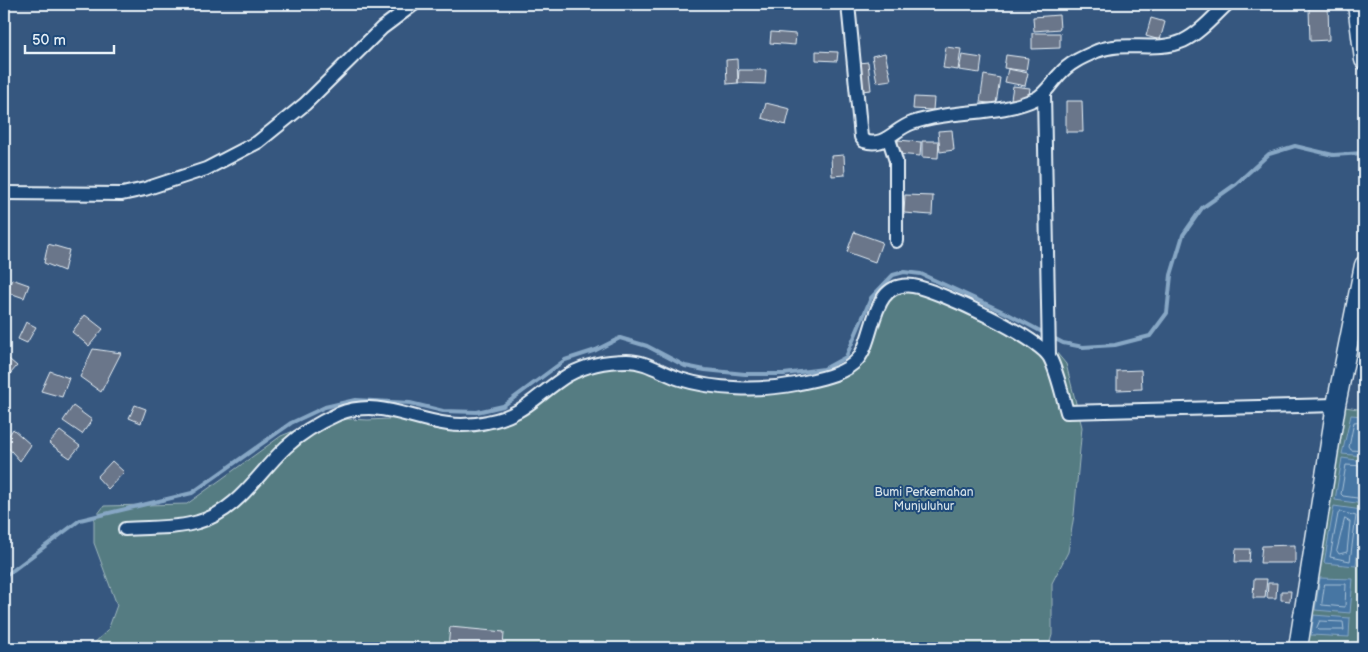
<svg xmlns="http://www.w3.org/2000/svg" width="1368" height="652" font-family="'Balsamiq Sans',sans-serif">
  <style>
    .green { fill: #547b82; stroke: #9eb6bd }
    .water { fill: #4676a3; stroke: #87a7c5 }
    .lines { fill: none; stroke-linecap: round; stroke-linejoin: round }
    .shore { stroke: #a7c0d6; stroke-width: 1 }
    .stream { stroke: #87a7c5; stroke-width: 4 }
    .building { fill: #6b768a; stroke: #e8f1f8 }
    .street-casing { stroke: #e8f1f8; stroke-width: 16 }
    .secondary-casing { stroke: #e8f1f8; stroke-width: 21 }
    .street { stroke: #1f4a7a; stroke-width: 12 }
    .secondary { stroke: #1f4a7a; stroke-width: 18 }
    .labels { text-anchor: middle; stroke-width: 4; stroke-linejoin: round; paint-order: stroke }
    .park-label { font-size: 12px; fill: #d2dfe6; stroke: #1f4a7a }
  </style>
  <rect width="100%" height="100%" fill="#36577f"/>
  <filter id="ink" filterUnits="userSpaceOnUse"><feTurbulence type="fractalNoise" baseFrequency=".02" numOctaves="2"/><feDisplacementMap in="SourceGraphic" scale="10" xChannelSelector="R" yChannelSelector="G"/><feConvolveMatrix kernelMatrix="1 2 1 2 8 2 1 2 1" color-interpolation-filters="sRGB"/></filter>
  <g filter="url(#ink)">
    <path class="green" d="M918 285 1033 333 1051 346 1066 364 1082 427 1074 515 1068 552 1052 583V635L1048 648H89L108 630 117 605 94 543V519L104 506 187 504 281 436 326 418 368 420 431 417 486 423 605 358 720 388 791 390 846 371 893 292Z
      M1345 407 1364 410V648H1307L1315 583Z"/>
    <path class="water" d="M1351 415 1364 416V456L1342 454Z
      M1342 458 1364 461 1363 504 1335 500Z
      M1334 506 1362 510 1356 566 1324 563Z
      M1320 578 1353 579 1350 613 1315 610Z
      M1314 615 1350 618 1349 637 1311 635Z"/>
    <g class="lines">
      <path class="shore" d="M1364 421 1354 422 1349 447 1351 450 1364 451
        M1364 466 1346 465 1341 494 1343 496 1364 499
        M1341 512 1356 516 1350 561 1330 557 1338 514Z
        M1345 519 1350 522 1347 552 1339 554 1337 551Z
        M1325 584H1346L1345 607 1322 605Z
        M1320 621 1343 622 1344 630H1319L1317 628Z"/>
      <path class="stream" d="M4 577 80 520 192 493 291 423 325 407 355 400 410 403 443 411 477 412 503 406 565 360 596 350 620 338 647 346 685 366 705 370 745 374H784L824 369 846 357 871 298 893 275 904 272 921 274 1008 314 1063 343 1083 347 1115 345 1150 336 1167 313 1171 275 1183 235 1202 208 1236 184 1269 154 1295 146 1333 155 1364 153"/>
    </g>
    <path class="building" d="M1141 4H1155L1153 10 1140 8Z
      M1328 7 1329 40 1310 41 1309 8Z
      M1059 15 1060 29 1034 31 1033 17Z
      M1151 18 1165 22 1160 40 1146 36Z
      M771 32 796 34 795 45 770 43Z
      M1032 33H1060V48L1032 49Z
      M946 47 961 49 958 70 943 68Z
      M816 51 838 52 837 61 816 60Z
      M885 53 891 80 877 82 872 56Z
      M962 55 982 58 980 73 959 70Z
      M1006 55 1028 58 1026 71 1004 68Z
      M737 59 738 83 727 84 726 60Z
      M868 62 871 90 861 91 859 63Z
      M1008 69 1028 73 1025 86 1005 82Z
      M739 70H766L765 84 738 83Z
      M984 75 1000 78 996 104 980 102Z
      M1013 86 1030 88 1028 102 1011 99Z
      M914 97 934 98 933 110 913 109Z
      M1066 101H1082L1083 132H1066Z
      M766 103 790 109 786 125 762 118Z
      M952 130 954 150 940 152 938 131Z
      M898 140 921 142 920 156 897 154Z
      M922 141H939L938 158 922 157Z
      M844 155 845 175 832 176 831 156Z
      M905 195 933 196 932 215 904 213Z
      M854 232 882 242 875 262 847 252Z
      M48 244 69 250 64 271 44 263Z
      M12 279 29 285 24 298 7 292Z
      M85 315 103 329 89 346 72 332Z
      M26 322 36 327 27 343 18 339Z
      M93 349 121 353 101 392 80 377Z
      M4 355 17 366 4 381Z
      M1141 370 1142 389 1117 390V371Z
      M50 371 69 378 62 397 41 391Z
      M135 405 146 409 141 423 129 418Z
      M73 406 92 420 82 434 63 421Z
      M13 429 31 445 20 461 4 443Z
      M60 431 80 446 70 458 49 443Z
      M112 461 124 472 108 489 97 477Z
      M1295 545V563H1260L1262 546Z
      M1236 549H1250L1249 562H1235Z
      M1254 579H1267L1265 598H1253Z
      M1268 583H1277L1276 598H1267Z
      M1281 591H1291L1290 601 1281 600Z
      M450 627 504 632 503 648H448Z"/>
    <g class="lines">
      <g class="street-casing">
        <path id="street" d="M848 4 861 137 864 141C885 148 894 129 912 123 951 109 999 116 1035 99 1046 94 1051 83 1059 75 1069 63 1083 57 1097 51 1125 40 1155 53 1183 41 1200 33 1214 16 1227 4
          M1044 94 1049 356
          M889 139 896 161V241
          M4 193 122 194 145 189 206 169 258 142 305 104 382 28 414 4
          M125 529C148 527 176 529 198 522 238 511 258 473 286 447 301 433 320 422 338 414 379 398 408 419 448 424 461 426 474 425 487 422 525 415 537 394 568 375 586 365 607 361 627 361 646 361 662 373 680 379 715 390 760 391 796 384 817 379 843 376 858 359 876 337 870 280 913 286 938 290 1039 337 1050 358 1058 374 1062 395 1067 412L1336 405"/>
      </g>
      <g class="secondary-casing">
        <path id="secondary" d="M1357 4 1364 60
          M1298 648 1336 405 1364 265"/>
      </g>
      <use href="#street" class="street"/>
      <use href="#secondary" class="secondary"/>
    </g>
  </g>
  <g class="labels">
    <g class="park-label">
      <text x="924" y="496">Bumi Perkemahan<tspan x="924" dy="14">Munjuluhur</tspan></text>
    </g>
  </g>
  <rect width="1368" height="652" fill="none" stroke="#1f4a7a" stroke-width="20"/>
  <rect x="10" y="10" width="1348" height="632" fill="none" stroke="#e8f1f8" stroke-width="2" filter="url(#ink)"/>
  <path d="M25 45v8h89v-8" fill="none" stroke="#e8f1f8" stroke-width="2.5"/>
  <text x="32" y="45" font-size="15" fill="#e8f1f8" stroke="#1f4a7a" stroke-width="4" paint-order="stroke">50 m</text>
</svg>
